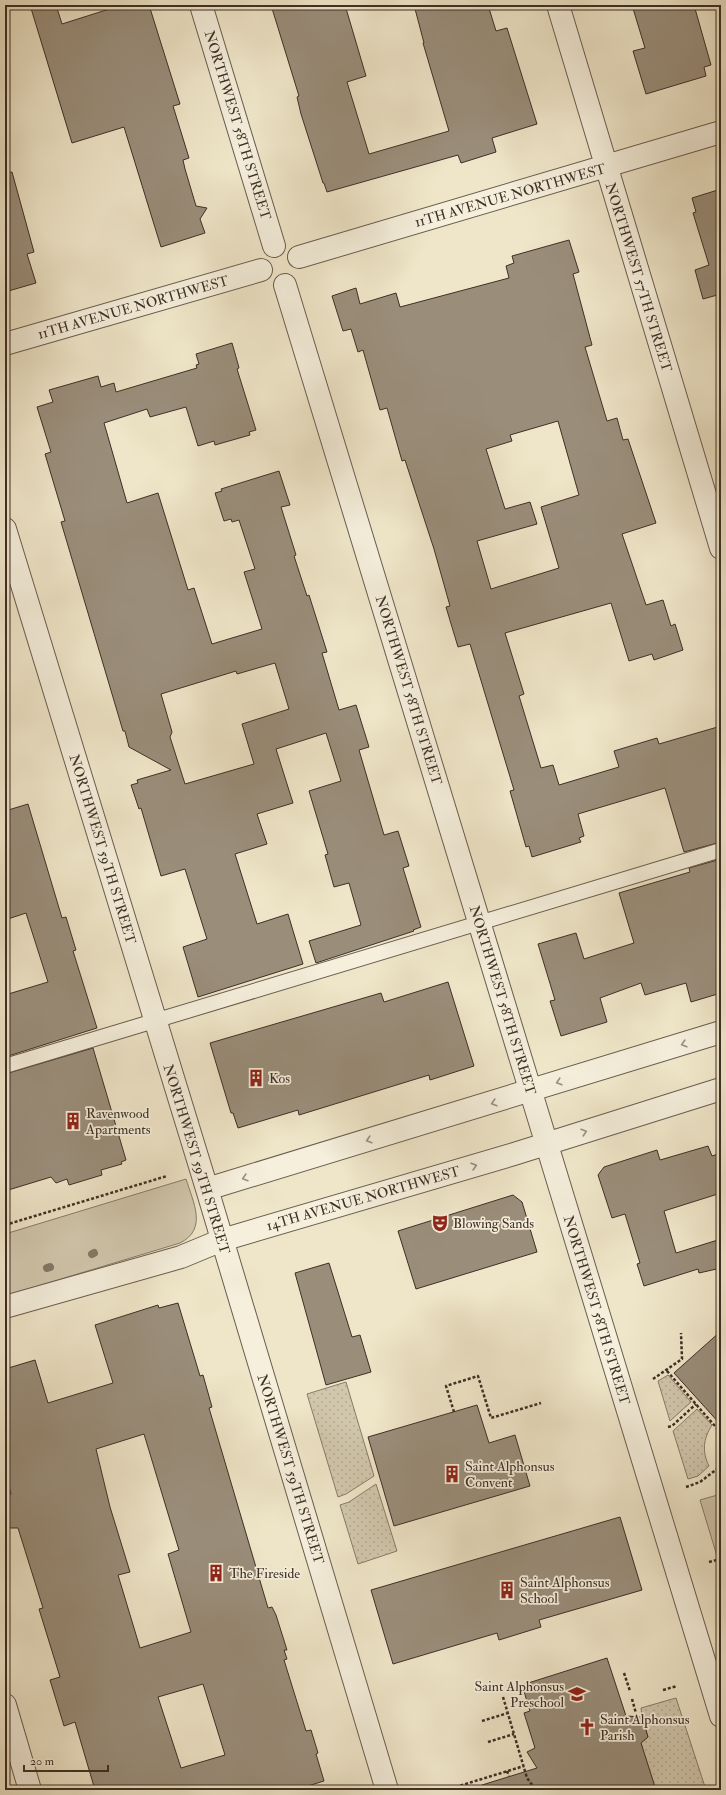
<svg xmlns="http://www.w3.org/2000/svg" width="726" height="1795" font-family="'IM FELL Double Pica',serif">
  <style>
    .grass { fill: url(#grass-dots); stroke: #887b6a }
    .park { fill: #d1c7ad; stroke: #887b6a }
    .lines { fill: none; stroke-linecap: round; stroke-linejoin: round }
    .stream { stroke: #847867; stroke-width: 8 }
    .building { fill: #9a8e7b; stroke: #3e2f26; fill-rule: evenodd }
    .service-casing { stroke: #6a5d4f; stroke-width: 16 }
    .minor-casing { stroke: #6a5d4f; stroke-width: 24 }
    .path { stroke: #3e2f26; stroke-width: 2.5; stroke-dasharray: 3 2; stroke-linecap: butt }
    .service { stroke: #f5efdc; stroke-width: 14 }
    .minor { stroke: #f5efdc; stroke-width: 22 }
    .oneway { stroke: #9a8f81 }
    .labels { text-anchor: middle; stroke-width: 3.5; stroke-linejoin: round; paint-order: stroke }
    .street-label { font-size: 14px; fill: #3e2f26; stroke: #f5efdc }
    .poi-label { font-size: 14px; fill: #3e2f26; stroke: #f5efdc; text-anchor: start }
  </style>
  <defs>
    <pattern id="grass-dots" width="8" height="8" patternUnits="userSpaceOnUse"><rect width="8" height="8" fill="#d1c7ad"/><path d="M2 2h.1M6 6h.1" fill="none" stroke="#b4ab95" stroke-width="1.8" stroke-linecap="round"/></pattern>
  </defs>
  <rect width="100%" height="100%" fill="#efe6c9"/>
  <filter id="stains"><feTurbulence type="fractalNoise" baseFrequency=".005" numOctaves="4"/><feColorMatrix values="0 0 0 0 .2 0 0 0 0 .09 0 0 0 0 .02 0 0 0 .5 -.17"/></filter>
  <radialGradient id="worn" r=".72"><stop offset=".6" stop-color="#630" stop-opacity="0"/><stop offset="1" stop-color="#630" stop-opacity=".3"/></radialGradient>
  <path class="grass" d="M668 1375 691 1402 670 1421 658 1381Z
    M346 1382 374 1476 346 1494 338 1497 307 1394Z
    M697 1409 712 1425C703 1439 702 1452 709 1466L698 1476 688 1479 673 1431Z
    M376 1484 397 1551 358 1564 340 1505 349 1502Z
    M676 1698 706 1790H656L636 1747 648 1737 642 1717 641 1708Z"/>
  <path class="park" d="M186 1179C193 1202 208 1229 180 1243L5 1296V1234Z
    M721 1494V1554L717 1556 700 1500Z"/>
  <g class="lines">
    <path class="stream" d="M92 1254 94 1253
      M47 1268 50 1267"/>
  </g>
  <path class="building" d="M30 5H56L62 24 122 5H149L180 104 173 106 189 158 183 160 185 169 196 206 207 208 200 219 205 233 161 247 124 127 72 143Z
    M271 5H345L366 76 347 82 369 154 449 131 423 43H424L414 5H488L496 31 507 28 537 124 492 138 496 152 461 163 458 155 327 192 324 183H323L301 114 297 97 299 96Z
    M632 5H694L711 65 704 67 706 76 646 94 633 51 645 48Z
    M12 172 34 252 27 254 36 283 5 292V173Z
    M721 189V294L703 299 695 270 709 265 693 213 696 212 692 198Z
    M569 240 579 272 573 274 592 345 585 347 607 421 617 418 623 440 628 439 656 523 622 534 646 605 663 600 671 626 675 624 683 650 654 660 652 654 629 661 611 603 505 633 524 694 519 696 541 768 553 765 559 785 619 767 614 751 657 738 659 744 721 726V842L684 852 665 788 578 814 584 836 579 838 581 842 532 857 529 846 526 847 510 791 514 790 470 644 458 647 446 607 450 606 434 549 405 460 402 461 387 408 380 410 363 350 358 352 351 329 343 331 332 296 356 288 360 304 396 293 400 307 509 278 506 266 514 263 512 256ZM558 421 579 495 541 507 559 568 491 589 477 541 537 524 530 502 505 509 486 449 512 441 510 435Z
    M232 343 238 364 239 368 237 369 256 430 249 432 250 435 215 445 214 441 198 446 186 407 150 417 147 409 104 423 127 503 158 493 188 590 194 588 212 644 262 629 244 572 255 569 239 520 232 522 231 519 224 521 215 493 222 491 221 489 279 471 290 505 281 507 296 555 294 556 307 596 309 595 327 652 322 653 339 710 356 705 369 747 359 750 384 835 398 831 409 866 403 868 421 927 413 930 414 931 316 963 309 941 361 925 349 883 334 887 325 855 328 854 309 791 341 781 326 733 276 749 293 803 257 814 267 844 235 854 257 924 288 914 303 964 198 997 183 947 207 939 185 869 161 876 141 808 139 809 131 785 138 783 137 780 171 770 129 747 125 731H123L61 522 65 521 45 454 51 452 37 407 53 402 49 390 98 376 101 387 114 383 116 392 197 368 196 365 199 364 196 354ZM275 663 289 709 242 724 254 764 185 784 170 737 172 732 161 694 236 671 237 674Z
    M28 804 62 918 66 917 76 950 73 951 97 1028 5 1057V995L48 982 26 913 5 920V811Z
    M721 859V993L691 1002 686 983 645 995 641 983 600 998 607 1022 561 1036 550 1001 555 1000 538 944 576 933 584 959 634 943 619 893 690 872 689 868Z
    M448 982 474 1066 430 1080 429 1075 299 1115 298 1110 238 1128 233 1113H231L210 1043 381 993 384 1002Z
    M93 1048 126 1160 121 1162 122 1164 101 1170 102 1175 69 1185 67 1179 56 1183 51 1177 5 1191V1074Z
    M708 1146 712 1156 721 1153V1193L664 1211 676 1253 721 1239V1268L699 1273 698 1269 644 1286 637 1264 640 1263 625 1214 612 1218 598 1175 604 1167 657 1150 660 1160Z
    M513 1195 522 1202 537 1252 416 1289 398 1231Z
    M329 1263 352 1337 360 1335 371 1372 326 1385 295 1273Z
    M178 1303 200 1376 203 1375 212 1407 209 1408 268 1608 272 1607 276 1615 287 1650H284L287 1659 284 1660 306 1731 311 1730 318 1753 316 1754 324 1781 295 1790H95L75 1722 64 1726 50 1680 60 1677 39 1609 43 1608 18 1528H10L5 1513V1496L11 1494 5 1473V1369L35 1360 48 1403 113 1383 95 1325 158 1305 159 1308ZM144 1434 179 1550 168 1554 191 1632 140 1648 118 1575 130 1572 110 1507 96 1449ZM203 1684 225 1755 181 1768 158 1697Z
    M721 1331V1425L674 1373Z
    M477 1405 489 1443 515 1435 530 1486 394 1526 368 1437Z
    M620 1517 642 1590 539 1620 541 1627 499 1640 497 1633 393 1664 371 1590Z
    M607 1658 626 1716 642 1717 648 1737 641 1743 656 1790H483L482 1785 537 1768 527 1752 535 1748 524 1713 530 1711 522 1685Z"/>
  <g class="lines">
    <g class="service-casing">
      <path id="service" d="M5 1066 721 850"/>
    </g>
    <g class="minor-casing">
      <path id="minor" d="M201 5 274 246
        M558 5 721 548
        M299 257 721 132
        M285 285 721 1716
        M5 344 261 270
        M5 529 207 1189 387 1790
        M207 1189 721 1032
        M5 1307 181 1257 222 1240 514 1154 721 1089
        M5 1705 30 1790"/>
    </g>
    <path class="path" d="M5 1225 167 1176
      M667 1371 721 1433
      M653 1379 682 1359 681 1333
      M454 1412 446 1386 478 1376 491 1418 541 1403
      M668 1427 672 1426 696 1404
      M686 1487 700 1482 721 1466
      M709 1562 721 1559
      M624 1673 630 1691
      M663 1690 677 1686
      M503 1697 527 1778 536 1790
      M632 1699 637 1717
      M482 1721 508 1713
      M488 1742 514 1734
      M507 1771 509 1776
      M446 1790 524 1766"/>
    <use href="#service" class="service"/>
    <use href="#minor" class="minor"/>
  </g>
  <defs><path id="oneway-chevron" d="M-2-3.5L2.5 0L-2 3.5" fill="none" stroke-width="1.6" stroke-linecap="round" stroke-linejoin="round"/></defs>
  <g class="oneway">
    <use href="#oneway-chevron" transform="translate(684 1044) rotate(163)"/>
    <use href="#oneway-chevron" transform="translate(559 1082) rotate(163)"/>
    <use href="#oneway-chevron" transform="translate(494 1103) rotate(163)"/>
    <use href="#oneway-chevron" transform="translate(584 1132) rotate(-18)"/>
    <use href="#oneway-chevron" transform="translate(369 1140) rotate(163)"/>
    <use href="#oneway-chevron" transform="translate(474 1166) rotate(-16)"/>
    <use href="#oneway-chevron" transform="translate(245 1178) rotate(163)"/>
  </g>
  <defs>
    <g id="building-bare" transform="scale(1.38)"><path d="M-4-6H4V6H1V3H-1V6H-4ZM-2.5-4.3h1.7v1.8h-1.7ZM.8-4.3h1.7v1.8H.8ZM-2.5-1h1.7V.8h-1.7ZM.8-1h1.7V.8H.8Z" fill="#8f2418" stroke="#f5efdc" stroke-width="2.5" paint-order="stroke"/></g>
    <g id="theatre-bare" transform="scale(1.38)"><path d="M-5-5.5Q0-4 5-5.5V0Q5 5 0 6Q-5 5-5 0ZM-3.3-2.5H-1v1.5H-3.3ZM1-2.5H3.3v1.5H1ZM-2.8 1Q0 5.5 2.8 1Z" fill="#8f2418" stroke="#f5efdc" stroke-width="2.5" paint-order="stroke"/></g>
    <g id="school-bare" transform="scale(1.38)"><path d="M0-5L7-2L0 1L-7-2ZM-4 1L0 2.5L4 1V4Q0 6-4 4Z" fill="#8f2418" stroke="#f5efdc" stroke-width="2.5" paint-order="stroke"/></g>
    <g id="church-bare" transform="scale(1.38)"><path d="M-1.2-6h2.4v3.5h3.3v2.4h-3.3V6h-2.4V-.1h-3.3v-2.4h3.3Z" fill="#8f2418" stroke="#f5efdc" stroke-width="2.5" paint-order="stroke"/></g>
  </defs>
  <g fill-rule="evenodd">
    <use href="#building-bare" x="256" y="1078"/>
    <use href="#building-bare" x="73" y="1121"/>
    <use href="#theatre-bare" x="440" y="1223"/>
    <use href="#building-bare" x="452" y="1474"/>
    <use href="#building-bare" x="216" y="1573"/>
    <use href="#building-bare" x="507" y="1590"/>
    <use href="#school-bare" x="577" y="1694"/>
    <use href="#church-bare" x="587" y="1727"/>
  </g>
  <g class="labels">
    <g class="street-label">
      <text transform="translate(238 125) rotate(73)" y="5">NORTHWEST 58TH STREET</text>
      <text transform="translate(510 195) rotate(-16)" y="5">11TH AVENUE NORTHWEST</text>
      <text transform="translate(639 277) rotate(73)" y="5">NORTHWEST 57TH STREET</text>
      <text transform="translate(133 307) rotate(-16)" y="5">11TH AVENUE NORTHWEST</text>
      <text transform="translate(409 690) rotate(73)" y="5">NORTHWEST 58TH STREET</text>
      <text transform="translate(103 849) rotate(73)" y="5">NORTHWEST 59TH STREET</text>
      <text transform="translate(503 1000) rotate(73)" y="5">NORTHWEST 58TH STREET</text>
      <text transform="translate(197 1159) rotate(73)" y="5">NORTHWEST 59TH STREET</text>
      <text transform="translate(363 1198) rotate(-16)" y="5">14TH AVENUE NORTHWEST</text>
      <text transform="translate(597 1310) rotate(73)" y="5">NORTHWEST 58TH STREET</text>
      <text transform="translate(291 1469) rotate(73)" y="5">NORTHWEST 59TH STREET</text>
    </g>
    <g class="poi-label">
      <text x="269" y="1083">Kos</text>
      <text x="86" y="1118">Ravenwood<tspan x="86" dy="16">Apartments</tspan></text>
      <text x="453" y="1228">Blowing Sands</text>
      <text x="465" y="1471">Saint Alphonsus<tspan x="465" dy="16">Convent</tspan></text>
      <text x="229" y="1578">The Fireside</text>
      <text x="520" y="1587">Saint Alphonsus<tspan x="520" dy="16">School</tspan></text>
      <text x="564" y="1691" text-anchor="end">Saint Alphonsus<tspan x="564" dy="16">Preschool</tspan></text>
      <text x="600" y="1724">Saint Alphonsus<tspan x="600" dy="16">Parish</tspan></text>
    </g>
  </g>
  <rect width="726" height="1795" fill="none" stroke="#efe6c9" stroke-width="20"/>
  <rect x="6" y="6" width="714" height="1783" fill="none" stroke="#3e2f26" stroke-width="2"/>
  <rect x="10" y="10" width="706" height="1775" fill="none" stroke="#3e2f26"/>
  <path d="M24 1765v6h84v-6" fill="none" stroke="#3e2f26" stroke-width="2"/>
  <text x="30" y="1765" font-size="12" fill="#3e2f26" stroke="#f5efdc" stroke-width="3" paint-order="stroke">20 m</text>
  <rect width="100%" height="100%" filter="url(#stains)"/>
  <rect width="100%" height="100%" fill="url(#worn)"/>
</svg>
